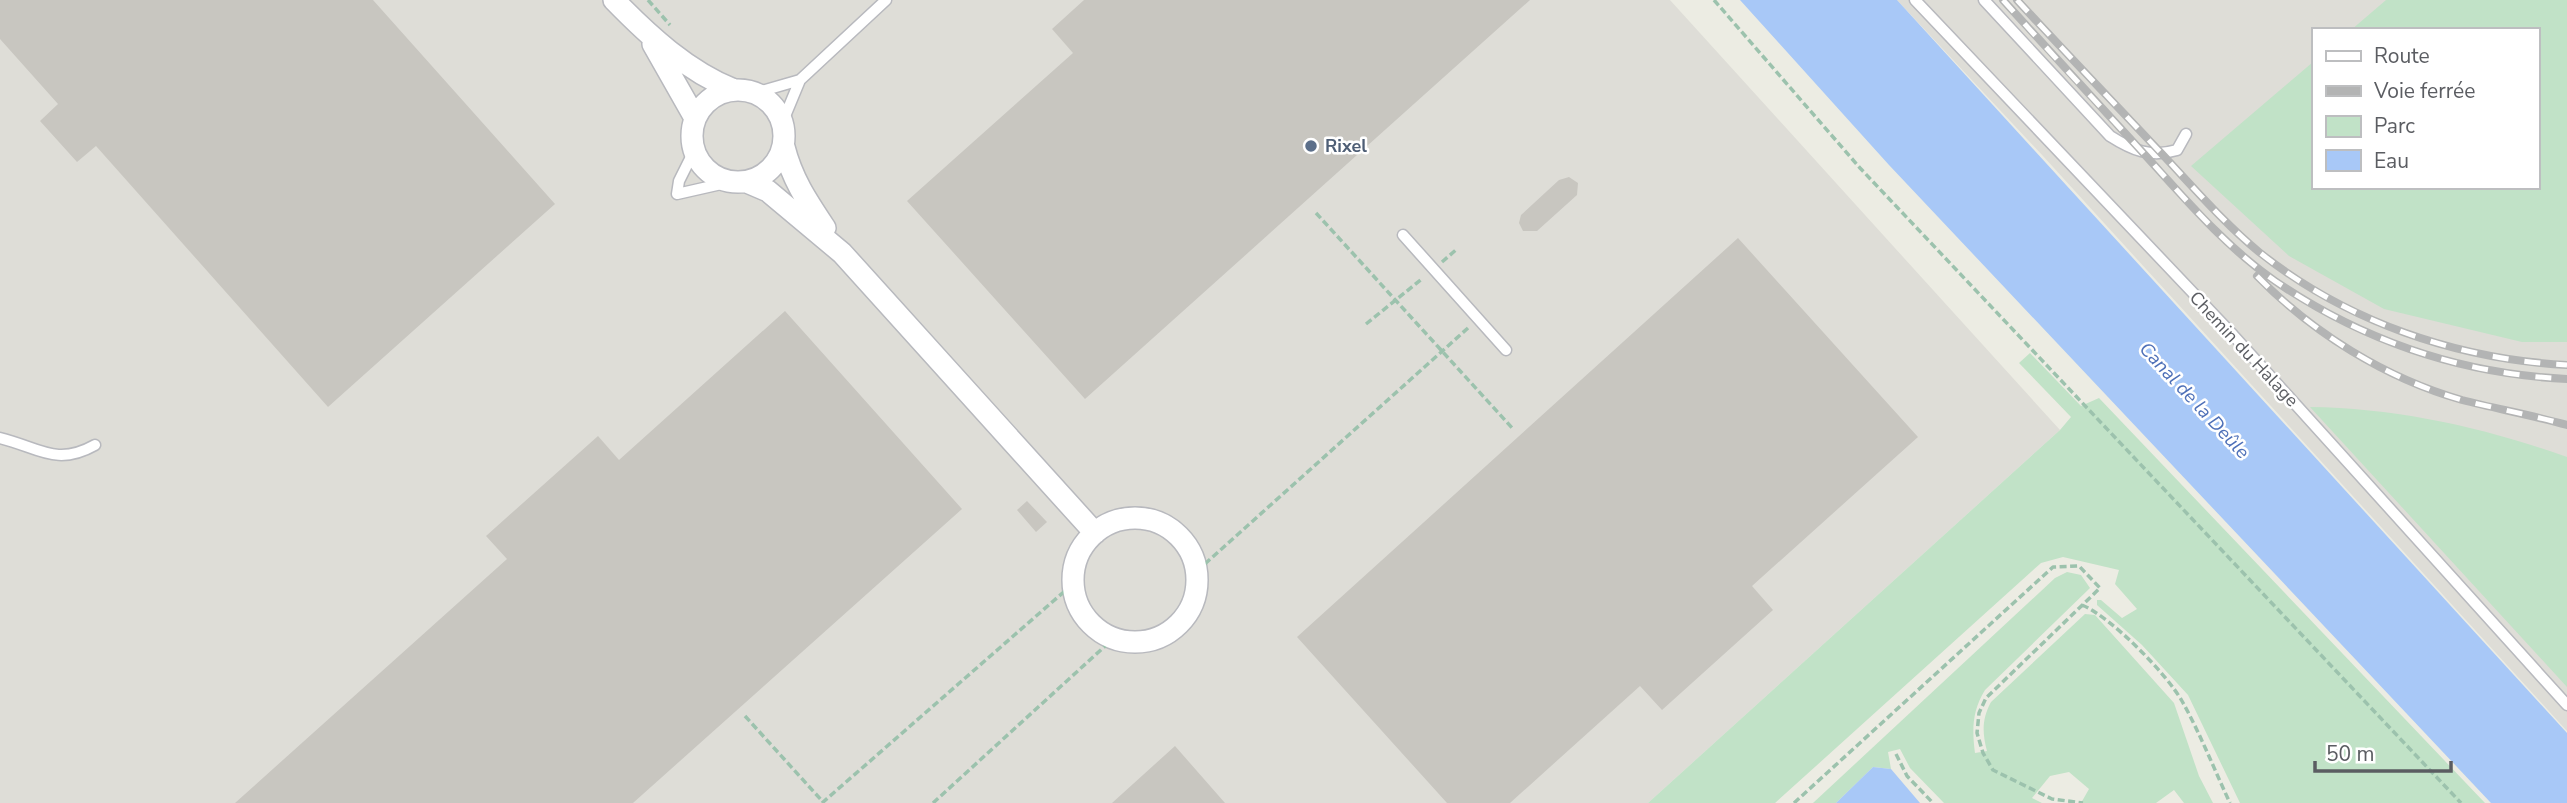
<svg xmlns="http://www.w3.org/2000/svg" width="2567" height="803" font-family="'Nunito Sans',sans-serif">
  <style>
    .industrial { fill: #deddd7; fill-rule: evenodd }
    .green { fill: #c1e2c7 }
    .water { fill: #a8c8f7 }
    .building { fill: #c8c6c0 }
    .lines { fill: none; stroke-linecap: round; stroke-linejoin: round }
    .lane-casing { stroke: #b8b9be; stroke-width: 13 }
    .street-casing { stroke: #b8b9be; stroke-width: 24 }
    .path { stroke: #9cc2ad; stroke-width: 3.5; stroke-dasharray: 7 3.5; stroke-linecap: butt }
    .lane { stroke: #fff; stroke-width: 10 }
    .street { stroke: #fff; stroke-width: 21 }
    .rail-casing { stroke: #b3b4b4; stroke-width: 8 }
    .rail { stroke: #fff; stroke-width: 5; stroke-dasharray: 16; stroke-linecap: butt }
    .service-dot { fill: #5c6f8a; stroke: #fff; stroke-width: 2.5 }
    .labels { text-anchor: middle; stroke-width: 5; stroke-linejoin: round; paint-order: stroke }
    .service-label { font-size: 18px; font-weight: bold; fill: #4e5e75; stroke: #fff; text-anchor: start }
    .street-label { font-size: 18px; fill: #5b5d62; stroke: #fff }
    .water-label { font-size: 19px; font-style: italic; fill: #4e70b8; stroke: #fff }
  </style>
  <rect width="100%" height="100%" fill="#ecece3"/>
  <path class="industrial" d="M0 0H1670L2060 430 1648 803H0Z
    M1897 0H2567V731L2043 156ZM2313 30H2537V187H2313Z"/>
  <path class="green" d="M2386 0H2567V342H2522L2384 309 2289 256 2191 166 2313 62V187H2537V30H2351Z
    M2030 353 2081 406 2099 398 2485 803H2240L2188 695 2142 645 2097 605V600H2101L2122 618 2137 609 2115 584 2119 570 2063 557 2041 563 1775 803H1648L2060 430 2071 417 2019 363Z
    M2310 407C2397 408 2486 428 2567 457V687Z
    M2067 572 2081 575 2090 588 1985 690C1972 711 1972 730 1975 753L1987 751C1982 732 1982 719 1991 702L2085 614 2095 615 2174 703 2199 776 2213 803H2184L2174 790 2156 803H2081L2089 789 2069 772 2050 776 2032 798 2042 803H1944L1910 768 1900 749 1888 752 1891 769 1873 767 1836 803H1813L2055 578Z"/>
  <path class="water" d="M1740 0H1897L2567 733V803H2491L1889 165Z
    M1873 767 1891 769 1920 803H1836Z"/>
  <path class="building" d="M0 0H373L555 204 328 407 96 146 77 162 40 121 58 104 0 39Z
    M1084 0H1530L1085 399 907 201 1073 53 1052 29Z
    M1569 177 1578 183 1577 195 1537 231H1523L1519 223 1521 215 1559 180Z
    M1738 238 1918 437 1752 586 1773 610 1662 710 1640 686 1510 803H1447L1297 637Z
    M785 311 962 509 633 803H235L507 559 486 536 598 436 619 460Z
    M1027 501 1047 522 1036 532 1017 510Z
    M1175 746 1225 803H1112Z"/>
  <g class="lines">
    <g class="lane-casing">
      <path id="lane" d="M1915 0 2233 335 2567 705
        M1984 0 2110 136C2132 150 2150 158 2177 150L2186 134
        M755 93 800 80
        M783 121 800 80 886 0
        M694 151 679 181 677 194 730 182
        M1403 235 1506 350
        M0 438C38 447 56 467 95 445"/>
    </g>
    <g class="street-casing">
      <path id="street" d="M614 0C649 36 687 71 734 90
        M653 44 695 118
        M692 136a46 46 0 1 1 92 0a46 46 0 1 1-92 0Z
        M784 147C792 179 807 201 825 228
        M747 182 768 191 842 253 1095 533
        M1073 580a62 62 0 1 1 124 0a62 62 0 1 1-124 0Z"/>
    </g>
    <path class="path" d="M648 0 670 25
      M1714 0 1860 168 2461 803
      M1316 213 1514 430
      M1442 262 1457 249
      M1366 324 1423 278
      M1197 571 1468 328
      M2082 605C2111 617 2166 673 2182 701 2200 733 2214 769 2230 803
      M745 716 824 803
      M1896 754 1907 776 1933 803
      M822 803 1074 583
      M933 803 1115 637
      M1794 803 2053 567 2079 566 2100 588 1986 698 1979 713 1977 733 1983 753 1993 770 2052 799 2083 803"/>
    <use href="#lane" class="lane"/>
    <use href="#street" class="street"/>
    <g class="rail-casing">
      <path id="rail" d="M2003 0C2050 52 2098 104 2146 156 2186 200 2226 247 2275 281 2363 341 2461 374 2567 379
        M2017 0C2065 52 2114 103 2162 154 2194 188 2224 223 2259 252 2347 322 2456 359 2567 365
        M2257 276C2313 333 2385 378 2462 400 2497 409 2532 415 2567 425"/>
    </g>
    <use href="#rail" class="rail"/>
  </g>
  <circle class="service-dot" cx="1311" cy="146" r="7"/>
  <g class="labels">
    <g class="service-label">
      <text x="1325" y="152">Rixel</text>
    </g>
    <g class="street-label">
      <text transform="translate(2244 349) rotate(47)" y="6">Chemin du Halage</text>
    </g>
    <g class="water-label">
      <text transform="translate(2195 400) rotate(47)" y="7">Canal de la Deûle</text>
    </g>
  </g>
  <rect x="2312" y="28" width="228" height="161" fill="#ffffff" stroke="#bdbec0" stroke-width="2"/>
  <rect x="2326" y="51" width="35" height="10" fill="#ffffff" stroke="#bdbec0" stroke-width="2"/>
  <text x="2374" y="63" font-size="21" fill="#5b5d62">Route</text>
  <rect x="2326" y="86" width="35" height="10" fill="#b3b4b4" stroke="#bdbec0" stroke-width="2"/>
  <text x="2374" y="98" font-size="21" fill="#5b5d62">Voie ferrée</text>
  <rect x="2326" y="116" width="35" height="21" fill="#c1e2c7" stroke="#bdbec0" stroke-width="2"/>
  <text x="2374" y="133" font-size="21" fill="#5b5d62">Parc</text>
  <rect x="2326" y="150" width="35" height="21" fill="#a8c8f7" stroke="#bdbec0" stroke-width="2"/>
  <text x="2374" y="168" font-size="21" fill="#5b5d62">Eau</text>
  <path d="M2315 761v10h136v-10" fill="none" stroke="#5b5d62" stroke-width="3.5"/>
  <text x="2326" y="761" font-size="21" fill="#5b5d62" stroke="#ffffff" stroke-width="5" paint-order="stroke">50 m</text>
</svg>
